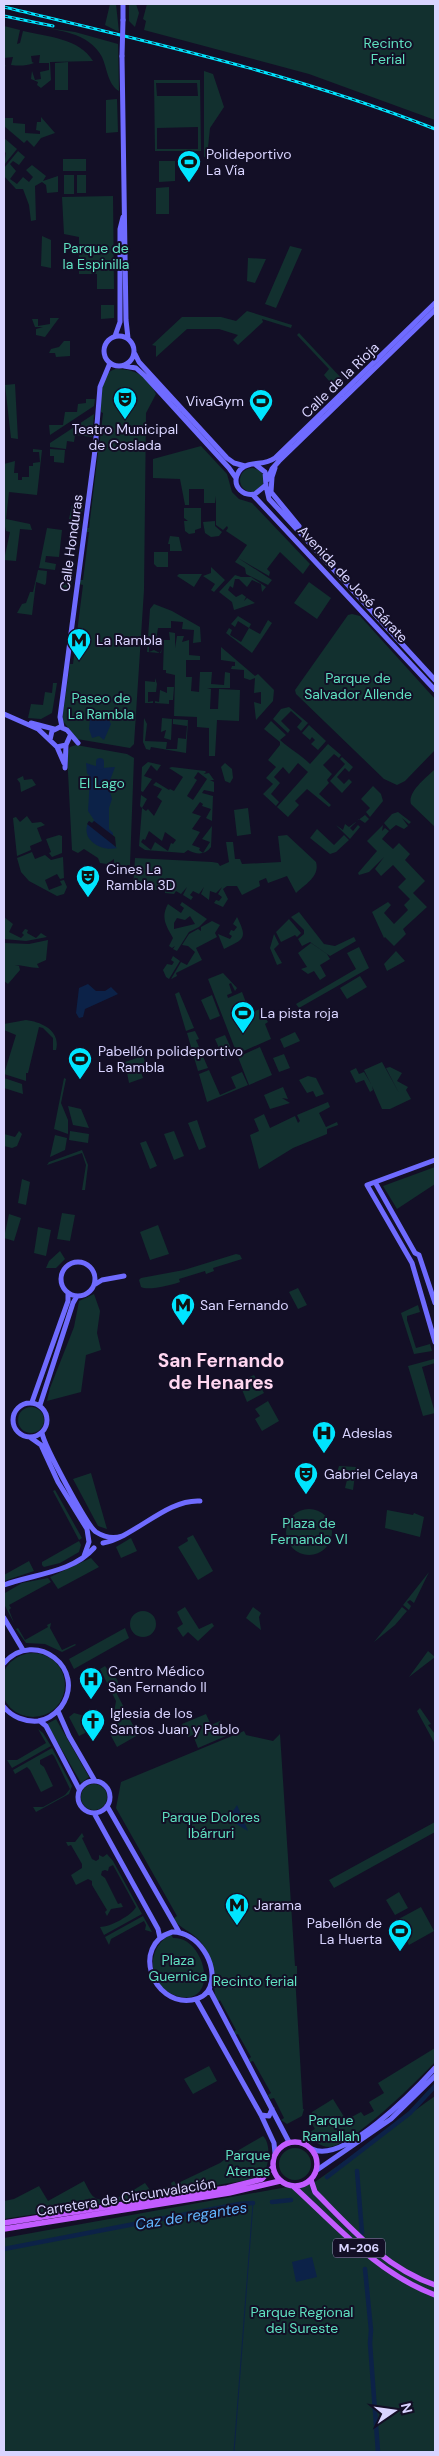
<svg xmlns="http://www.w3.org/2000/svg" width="439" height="2456" font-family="'DM Sans',sans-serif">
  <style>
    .green { fill: #12302f; fill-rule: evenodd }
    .water { fill: #0c2248 }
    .pier { fill: #130f26 }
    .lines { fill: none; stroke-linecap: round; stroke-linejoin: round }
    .stream { stroke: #0c2248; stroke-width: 1 }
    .canal { stroke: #0c2248; stroke-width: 4.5 }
    .river { stroke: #0c2248; stroke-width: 8 }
    .secondary { stroke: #6f6bff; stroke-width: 5 }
    .primary { stroke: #c25bff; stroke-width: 5.5 }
    .rail-casing { stroke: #00e5ff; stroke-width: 3 }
    .rail { stroke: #130f26; stroke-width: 1; stroke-dasharray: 4; stroke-linecap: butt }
    .secondary-bridge { stroke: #6f6bff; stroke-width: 5 }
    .labels { text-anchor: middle; stroke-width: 4; stroke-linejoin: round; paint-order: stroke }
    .shield { fill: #130f26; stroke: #9e99be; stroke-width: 1 }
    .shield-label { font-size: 12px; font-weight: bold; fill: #d9d4ff }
    .park-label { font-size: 14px; fill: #5fe0c0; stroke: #130f26 }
    .poi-label { font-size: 14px; fill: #d9d4ff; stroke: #130f26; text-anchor: start }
    .street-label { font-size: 14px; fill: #d9d4ff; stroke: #130f26 }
    .water-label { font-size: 15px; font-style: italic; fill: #62b6ff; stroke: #130f26 }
    .district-label { font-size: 19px; font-weight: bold; fill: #ffd6f0; stroke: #130f26 }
  </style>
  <rect width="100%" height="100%" fill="#130f26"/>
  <path class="green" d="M110 4H116L119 32 105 25Z
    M129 4H136L139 13 135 27 129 21Z
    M147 4H435V120L309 74 144 30 146 21 143 19Z
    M4 26 20 30 17 44 20 43 23 31C48 37 79 38 93 61L50 62 51 80 41 88 37 85 38 82 31 79 32 71 35 80 41 79 40 72 49 70V63H39L40 55 31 56 32 62 34 63C26 66 19 66 11 65L13 57 4 58V64L6 66 4 67Z
    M33 26 75 32 118 44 119 91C108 85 107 68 102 57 89 32 57 30 33 26Z
    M68 62V90H55V63Z
    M204 71 213 74 224 107 210 128 207 157H204Z
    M154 80H200L201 151H155ZM156 83H197L198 96H157ZM198 127V149H157V128Z
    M117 99 118 132 106 133V100Z
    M41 117 55 133 41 138 34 147 27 140 24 143 4 126V118H13V123L25 124V133L40 134V131L36 130 37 122H41Z
    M4 138 17 149 4 165 6 153 4 151Z
    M18 151 25 157 19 165 13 161 10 164 16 171 10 179 17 184 23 177 29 182 33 177 26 170 32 165 46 176 43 181 58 176V192L47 193 46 185 42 182 35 186 36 220 31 221 29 205 23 189H16L4 176V168Z
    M63 159H86V171H63Z
    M159 161H175V181L159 182Z
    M64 175H74V194H64Z
    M77 175H86V193H77Z
    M169 187V214H156V188Z
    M113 196 114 289H97V274H79V237L64 234 62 197Z
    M42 236 51 240V268L41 266Z
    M290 246 302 249 276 308 265 304Z
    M248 258 266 259 255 283 247 281Z
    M101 305H114V318L101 319Z
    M247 311 292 325 291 328 262 319 263 322 238 345 233 340 238 335 219 329H187L156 357V346L152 345 182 317H221L236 321Z
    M50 318H59L45 337 36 335V329L43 327H35L32 319H38V326L50 324Z
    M299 333 343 380 335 388 324 375 329 369 297 335Z
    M64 341H70V356L56 357 55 353H49L51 349 59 347Z
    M115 369C134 368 148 376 156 394L146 413 144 590 134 744 130 748 77 739 62 720 70 664H73L83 585 79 584 80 580H83L89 532H86V528H89L98 453 96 452 97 449 99 448 103 413 101 412C100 398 98 375 115 369Z
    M15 384 18 439 11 438 5 385Z
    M86 399H95L94 406 50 435 49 425H63L65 412H77L78 404 86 403Z
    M94 414 92 437 75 435 74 442 67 441 66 449 50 447V443Z
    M201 446 227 474 232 492 239 499 252 503 310 564 303 574 280 552 267 569 270 572 269 576 238 558 247 545 226 531 228 528 227 526 223 530 216 525V496L215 503H204V489H189V505H185L180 479 153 478V459Z
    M33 449 42 450 37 495 9 492 6 519 30 524 32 530 20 529 16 561 4 560 10 532 6 531 4 522V464L15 461 14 473H18V480H22V477H29V466H33V463L40 462 39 452H33Z
    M50 449 65 450 64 463 54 462V456H50Z
    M240 480a12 12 0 1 1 24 0a12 12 0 1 1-24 0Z
    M72 505 83 506 80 529 74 528 77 519H69Z
    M184 508H201V528L195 530V533L189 534 185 531 184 521H188L184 518Z
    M215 521V526L222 532 219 536 211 537 205 533 203 522Z
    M47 528 62 530 59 557 46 556 45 562 56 564 55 570 39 568Z
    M170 536 179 537 182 551H170V544H168Z
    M154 552H168V567H157L154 564Z
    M238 558 272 580 268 585 246 574 245 568 235 562Z
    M70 567 74 568 71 590 61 589 63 574 70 576Z
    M211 567 225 580 214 592 211 590 215 584 203 576 211 573Z
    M38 570 47 571 46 583 45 585 36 582 32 615 17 613 22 604 26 603 30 592H33Z
    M179 574H202L194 587 177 576Z
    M235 575 241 577H251L266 587 262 592 261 584 252 580 247 587 239 579H235L233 588 230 586 228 590 236 597 242 594 246 597 244 601 247 598 255 603 234 610 232 602 219 592Z
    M309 582 331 598 317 619 294 603Z
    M154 604 172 611 200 627 201 642 193 643 194 630 182 629 183 622 171 621V628H158L156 641 149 640V652L154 650 160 653 162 649 161 653 147 652 150 609Z
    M352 614 360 616 435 699V750L405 781 397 785 384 779 296 694 295 690 348 615Z
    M238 616 251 624 249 628 260 634 268 620 272 623 252 653 226 633 229 628 232 630 230 635 241 642 249 628 238 621 235 627 231 624Z
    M169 632 175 633V648L177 636H184L182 642 189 640V655L200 656V660H186V677H192L191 691 199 692 200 672H212L211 684 224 685 225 672 230 673V688H207L211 689 210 709H218L219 689 240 690 239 721 217 720 215 756H209V728L197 727V717L174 716 175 675 166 673V670H163L164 640H170Z
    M221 647 255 676 258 674 274 690 273 701 256 720 254 702 261 704V692L254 693 255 678 250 680 244 678V670L231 669 232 666H235V662L221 660Z
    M155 678 157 684 156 692H148V702L153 701V703H145V681L155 682Z
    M53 683H57L52 713 41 719 28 718 31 704 43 705 45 692 52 693Z
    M167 687H174L173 700H169V704L155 703V701L159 702 160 690 167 693Z
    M289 707 308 723 301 731 297 727 302 721 291 711 281 721 290 730 288 733 273 719 281 709Z
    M144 718 147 724 145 741 167 742 166 749H177L178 738 186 739 187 726 173 724V719L188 720 186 753 151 747 150 750 146 749 143 742Z
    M162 718 172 719 171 740 164 738 166 730 161 732Z
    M271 721 286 735 280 740C292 751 299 753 310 764L328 744 341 755 339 758 334 754 323 765 332 774 327 780 329 783 319 794 331 805 329 807 307 789 295 801 299 805 288 817 277 807 308 772 298 763 289 774 283 767 274 777 280 783 271 794 279 802 276 806 263 794 273 784 266 778 276 767 268 760 280 745V742L264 729Z
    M309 725 326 741 318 750 311 744 315 740 312 737 310 740 302 733Z
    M76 745 127 754 134 758 130 865H127V868L114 864V859L107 864 100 863 98 858 84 849 78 853 72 850 67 753 70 747Z
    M342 757 353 767 349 772 345 768 337 777 344 784 349 779 352 782 342 793 330 781 345 764 340 759Z
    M148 762 161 765 157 771 151 765 144 776 152 779 143 792 141 791 142 767Z
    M225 763 232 769 233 778 230 783 225 781 221 767Z
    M172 767 205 771 206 772 204 774 209 773 214 780H210L214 782V792L204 790 202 793 213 796 212 821 206 818 211 809 202 806 203 804 200 802 192 813 201 816 192 829 200 832 192 845 200 848 199 850 203 853 210 842 202 839 212 826 211 847C205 855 197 855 188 850L184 853 145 850 139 846 142 808 140 806 141 795 147 799 142 808 146 811 148 809 154 816 162 801 157 797 162 789 153 785 156 782 169 790 170 789 174 791 183 777 169 768ZM198 772 207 779 193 800 187 796 197 780 194 778ZM149 831 162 841 165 832 176 840 173 844 171 843 168 851 155 842 151 850 141 842 143 839 145 840Z
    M435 769V827L411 804C407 792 427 777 435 769Z
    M23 776 24 780 32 779 36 785 21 792 20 783 17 779Z
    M373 786 381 794 383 801 370 817 366 812 370 808 361 799Z
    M248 808 251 834 237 836 234 810Z
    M398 812 411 822 409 824 402 818 408 826 404 829 396 825 390 830 384 823 392 814Z
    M365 815 369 819 365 823 359 819 350 828 353 831 358 825 360 827 350 839 336 825 343 830 345 824 349 827Z
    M27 816 32 823 41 822 45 825 37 828 42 841 30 846 31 850 17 856 13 818 16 817 20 822Z
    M383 825 382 831 385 828 389 831 382 839 393 849 399 843 410 854 405 860 425 881 413 893 427 907 403 929 406 934 394 946 385 937 384 938 372 912 388 902 391 905 384 913 394 924 408 910 404 905 410 899 398 887 406 879 393 865 381 876 375 869 384 857 369 872 359 875 358 873 377 851 367 841Z
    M317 829 334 845 344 835 349 840 336 852 330 854 310 838Z
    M59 835 62 836V853L52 857 49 853 51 852 46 839Z
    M287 835 316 862C320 876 306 884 296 893L287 876 268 883 266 878 259 881 260 886 242 895 237 886H227L223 889 228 899 223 907 214 903 216 900 219 901 222 897 218 894 222 887 216 893 210 891 209 900 201 894 204 887 199 894 193 891 190 895 193 897 191 900 183 895 187 887 181 894 176 891 174 894 165 893V890H141V888H133L135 858 212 862 218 863 220 866 229 862 226 842H233L235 859H240L242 864 281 862 278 836Z
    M32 852 35 859 45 855 51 860 63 857 64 878 60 879 57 874 45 880 49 890 62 885 60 881 64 880 67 887 64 894 57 896 29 881 21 872 17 858Z
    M182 902 207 919 199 927 198 925 199 927 189 932 177 951 173 949 175 946 172 948 169 946 173 938C167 927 160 918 168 904L181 913 184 908 180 905ZM190 916 195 924 174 929V923L177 918 185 920Z
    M299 912 324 944 335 946 354 937 356 941 330 956 310 942 302 946 298 939 304 934V930L291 917Z
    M4 917 13 924 9 932 21 938 24 935 22 933 25 929 28 930 27 933 36 938 41 933 47 937 26 941 4 939Z
    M237 917C248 939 244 939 224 949L218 934 230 939 232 936 229 934 231 930 234 931 237 927 233 924Z
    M289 919 301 933 297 937 295 935 281 942 276 932Z
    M212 921 220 925 215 933 217 937 196 948 202 960 176 973 177 976 171 979 181 962 187 965 195 952 188 946 182 945 189 934 198 929 201 931V927Z
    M274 934 279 944 274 949 282 963 277 965 270 948Z
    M48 940 46 960 37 964 39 968C30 968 23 965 15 965L19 966 20 970 8 984 4 981V943L29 944Z
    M311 943 327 954 330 959 320 965 326 976 320 980 314 971 308 974 301 969 307 967 298 953Z
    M359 947 369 968 299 1008 296 1004 356 969 347 953Z
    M396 951 405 961 387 971 384 964Z
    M173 956 180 961 169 979 166 977 163 970 167 964 172 965 174 962 171 960Z
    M223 973 237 988 235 991 231 983 229 984 232 993 227 995 228 998 242 992 250 1013 260 1009 268 1022 265 1024 271 1039 237 1054 208 979Z
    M360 976 367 987 347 999 340 988Z
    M179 992 194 1028 186 1031 175 994Z
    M212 995 220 1016 210 1020 201 1000Z
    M26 1020C42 1022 61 1031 56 1050H53V1038L43 1028 39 1027 28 1073H26V1081L4 1074 16 1035 4 1030V1024Z
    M195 1031 199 1039 196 1040 208 1068 198 1071 187 1033Z
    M295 1032 300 1041 284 1048 280 1039Z
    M225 1035 234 1055 224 1059 215 1039Z
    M260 1047 272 1075 249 1085 238 1057Z
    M284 1054 290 1068 279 1072 273 1058Z
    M143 1056 147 1067 141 1072 143 1078 129 1083 125 1062Z
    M382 1062 399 1093 386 1068 390 1067 402 1073 397 1081 408 1087 406 1090 411 1099 390 1109H382L372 1086 373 1090 370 1092 364 1080 356 1083 350 1071 356 1068 359 1074 364 1072 371 1084 364 1070Z
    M209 1070 220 1095 236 1088 231 1077 242 1072 248 1085 207 1102 199 1074Z
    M308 1076 316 1078 324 1094 316 1097 313 1091 307 1093 299 1080Z
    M4 1078 22 1084 23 1094 4 1088Z
    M64 1078 66 1079 61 1103 68 1120V1134L54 1129Z
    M283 1087 288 1099 282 1098 290 1103 270 1109 264 1095Z
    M328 1102 330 1107 319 1113 326 1127 337 1122 338 1125 327 1129V1134L293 1148 259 1169 250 1135 259 1131 254 1119 264 1114 270 1128 295 1116 298 1123 300 1121 297 1115Z
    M68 1106 81 1109 89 1128 73 1125Z
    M197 1120 206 1147 199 1150 188 1123Z
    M19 1131 22 1134 17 1146 12 1148 4 1146V1134L15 1137Z
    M70 1131 89 1134 88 1143 69 1140Z
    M174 1131 184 1156 174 1160 164 1134Z
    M55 1135 67 1138 65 1150 50 1157Z
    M146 1141 157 1166 150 1169 140 1143Z
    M82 1150 88 1165 85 1190H82L86 1165 82 1153 47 1165 49 1162Z
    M435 1167V1184L397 1209 383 1186Z
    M22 1179 30 1182 26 1205 18 1203Z
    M62 1213 75 1215 70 1241 57 1239Z
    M9 1214 21 1218 14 1241 4 1238Z
    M158 1225 169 1254 150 1260 140 1232Z
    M38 1227 51 1230 46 1256 34 1253Z
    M60 1251 65 1259 56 1268H46L49 1261Z
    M236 1254 240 1255 242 1259 213 1268 214 1271 206 1274 205 1271 179 1279 180 1282C172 1285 147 1291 141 1287L139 1280 141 1278 184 1270Z
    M298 1288 307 1305 298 1309 289 1292Z
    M94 1294 100 1311 97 1333 101 1350 86 1355 81 1392 47 1401 50 1388 74 1327 79 1301Z
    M418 1305 420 1312 407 1316V1320L416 1348 430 1344 432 1351 414 1354 401 1313Z
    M434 1359 435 1363 422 1367 435 1413 423 1416 408 1366Z
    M254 1375 264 1393 247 1402 239 1382Z
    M268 1401 279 1421 262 1431 255 1419 260 1416 255 1409Z
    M18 1420a13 13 0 1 1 26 0a13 13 0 1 1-26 0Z
    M339 1466 356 1467 353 1490 345 1488 347 1480 336 1476Z
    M91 1473 107 1529 98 1526 73 1479Z
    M55 1490 82 1538 79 1540 53 1491Z
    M286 1532a23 23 0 1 1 46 0a23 23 0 1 1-46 0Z
    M387 1510 413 1515 414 1513 424 1517 420 1537 385 1528Z
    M193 1535 213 1571 198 1580 178 1547 188 1541 187 1538Z
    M131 1538 137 1551 121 1558 116 1547Z
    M79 1541 81 1545 79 1552 60 1563 44 1567 42 1565V1562Z
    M91 1558 99 1567 58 1589 50 1577Z
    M29 1561 34 1571 4 1581V1575Z
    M429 1572 414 1603 410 1600 407 1602 411 1606 409 1610 403 1605Z
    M48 1578 51 1582 9 1605 11 1608 9 1610 14 1623 4 1604 5 1593 22 1583Z
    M185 1607 199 1629 212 1623 214 1626 198 1641 188 1632 183 1637 177 1628 183 1624 177 1612Z
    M253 1607 261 1613 259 1617 261 1630 246 1618Z
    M402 1607 407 1611 395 1625 374 1642Z
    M130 1624a13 13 0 1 1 26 0a13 13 0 1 1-26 0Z
    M51 1623 50 1628 62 1650 75 1644 76 1645 62 1652 45 1644 26 1643 16 1629 18 1628 25 1640 48 1627 47 1625Z
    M125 1628 129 1638 74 1669 69 1659Z
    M428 1651 435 1657 409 1677Z
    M1 1685a32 32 0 1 1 64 0a32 32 0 1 1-64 0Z
    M105 1666C115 1681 121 1674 117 1694L138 1735 117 1747 109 1732 118 1727 113 1719 116 1701 100 1669Z
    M420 1708 431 1724 428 1725 435 1734V1744L417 1711Z
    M74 1713 92 1718 97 1727 79 1736 69 1717Z
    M206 1714 211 1725 220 1721 226 1736 198 1748 193 1735 188 1737 182 1724Z
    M56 1719 89 1777 81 1783 47 1724Z
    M38 1729 43 1733 51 1746 12 1768 7 1760H17L46 1743Z
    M244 1731 246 1735 273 1741 280 1734 295 1966H297V1974L295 1975 303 2109H304L302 2116 287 2124 281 2120 284 2118 274 2098 270 2099 268 2095 271 2093 253 2061 250 2062 249 2059 251 2057 238 2034 235 2035 233 2032 236 2030 220 2000 217 2003 216 2000C212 1978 215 1956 198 1939 190 1931 180 1928 173 1919L177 1916 116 1808 121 1782Z
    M52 1748 72 1786 69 1794 36 1812 33 1807H43L65 1795 70 1789 54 1756 52 1754 40 1760V1764L44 1767 53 1786 41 1792 30 1770 27 1767 15 1774 13 1770Z
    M81 1797a13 13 0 1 1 26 0a13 13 0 1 1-26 0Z
    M435 1822V1832L334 1888 329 1880Z
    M82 1833 84 1837 82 1838 92 1859 96 1861 99 1859V1855L103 1857 107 1854 113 1861 142 1914 104 1935 100 1927C110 1927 131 1916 136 1907L113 1865 109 1867 108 1871 105 1870 102 1871 101 1875 105 1878 118 1904 121 1903 123 1907 111 1909 107 1916 105 1912 107 1910 92 1885V1881L88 1879 76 1885 71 1875 82 1868V1864L71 1845 68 1846 66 1842H75Z
    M399 1892 408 1908 395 1915 386 1900Z
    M421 1907 434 1931 409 1945 395 1921Z
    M143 1916 152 1932 145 1930 146 1925 144 1921 111 1939 109 1945 105 1937Z
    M171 1934 173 1938C205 1936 220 2003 181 1997 172 1995 164 1991 159 1983 147 1966 153 1944 171 1934Z
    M435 2048V2062C417 2081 353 2145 329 2147 321 2147 311 2139 304 2135L315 2129 309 2119 312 2112 333 2099 346 2120 361 2112 364 2116 374 2111 369 2102 384 2093 378 2083Z
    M209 2066 217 2081 193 2094 184 2079Z
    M435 2096V2452H4V2238L315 2182Z
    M263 2136C271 2143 270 2167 262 2175 260 2177 258 2178 255 2179L4 2219V2201L14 2199 39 2186 48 2201 84 2181C87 2186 90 2194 94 2197 107 2207 134 2190 145 2183L150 2190 172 2186 171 2183 174 2181 176 2184 220 2163 232 2154Z
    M279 2164a16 16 0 1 1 32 0a16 16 0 1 1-32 0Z"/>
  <path class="water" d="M98 716 108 718 111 724 104 740 99 736 92 738 89 729 90 719Z
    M86 763 102 768 115 767 108 786 112 799 109 808V829L113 833V845L117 848C101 852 79 839 89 821L92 823 94 820 88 811 90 777 87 773Z
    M88 984 96 991H105L111 987 118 994 85 1009 83 1017 79 1018 76 1013 79 988Z
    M237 1805 248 1831 228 1819Z
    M312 2257 317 2277 296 2282 292 2262Z"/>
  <path class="pier" d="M89 821 92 823 94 821 115 837 116 847 87 824Z"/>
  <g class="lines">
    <path class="stream" d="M234 2452 253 2203"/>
    <path class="canal" d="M357 2171 362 2233
      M327 2177 410 2113 435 2086
      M272 2202 291 2200
      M4 2249 239 2204 253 2203
      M365 2269 371 2330 370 2343 378 2452"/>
    <path class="river" d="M100 766V762"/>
    <path class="secondary" d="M123 20V4
      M122 56 126 320 128 338
      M104 351a15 15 0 1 1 30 0a15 15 0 1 1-30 0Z
      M115 336 120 322V229L123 217
      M135 354 139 362 227 458 234 463 245 466
      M124 366 136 368 145 376 229 468 236 478
      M256 465 265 472 266 485 255 494C250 495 245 495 240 490 232 482 237 468 248 465 258 462 265 465 275 458L435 303
      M275 468 272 477 271 492 299 526
      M267 480 272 469 279 461 435 310
      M266 486 269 499 435 680
      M253 495 435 690
      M4 714 38 729 57 747 66 745 70 736
      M31 723 54 729
      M62 727 60 717 95 450 100 387 110 363
      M50 740 52 731 60 727 67 730 78 743
      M57 747 64 763
      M65 768 66 745
      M435 1160 367 1185 412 1263 435 1342
      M375 1182 415 1253 419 1255 435 1303
      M61 1279a17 17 0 1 1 34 0a17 17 0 1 1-34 0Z
      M94 1285 102 1280 124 1276
      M32 1402 68 1301V1293
      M13 1420a17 17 0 1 1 34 0a17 17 0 1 1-34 0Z
      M40 1405 73 1303 77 1296
      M42 1433C44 1445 87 1526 96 1532 104 1537 113 1539 122 1536
      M31 1438 41 1445 58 1482 87 1529 89 1542 84 1556
      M103 1543C135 1537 166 1499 200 1501
      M4 1585C33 1574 72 1573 94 1548
      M4 1618 23 1650
      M4 1663C35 1628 88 1669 61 1707 55 1714 48 1720 38 1721 25 1722 12 1717 4 1707
      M58 1711 69 1736 95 1781
      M40 1721 46 1726 79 1789
      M78 1797a16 16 0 1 1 32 0a16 16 0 1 1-32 0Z
      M107 1806 179 1932
      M94 1813 158 1929 160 1938
      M172 1932C197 1931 219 1964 210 1987 207 1995 199 1999 192 2000 152 2006 131 1945 172 1932Z
      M209 1989 289 2142
      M196 1999 261 2115 274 2143 275 2153
      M261 2115 269 2116 272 2109
      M312 2149C343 2165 415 2090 435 2068
      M317 2170 391 2119 435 2076"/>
    <path class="primary" d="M273 2164a22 22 0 1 1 44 0a22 22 0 1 1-44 0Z
      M311 2180 315 2192 321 2198C355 2233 388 2269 435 2285
      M293 2186C338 2227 377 2273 435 2295
      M4 2223 227 2188 262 2179 273 2167
      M4 2229 229 2193 280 2181"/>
    <g class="rail-casing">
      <path id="rail" d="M4 7C149 42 295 74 435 129
        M4 16 53 26"/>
    </g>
    <use href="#rail" class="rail"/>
    <path class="secondary-bridge" d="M122 56 123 20"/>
  </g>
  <defs>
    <g id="stadium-pin" transform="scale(1.25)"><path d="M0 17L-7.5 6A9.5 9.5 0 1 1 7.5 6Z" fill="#00e5ff" stroke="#130f26"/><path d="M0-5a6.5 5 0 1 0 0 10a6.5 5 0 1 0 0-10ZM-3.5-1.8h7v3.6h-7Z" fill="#111"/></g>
    <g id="theatre-pin" transform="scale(1.25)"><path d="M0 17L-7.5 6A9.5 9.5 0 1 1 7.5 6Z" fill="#00e5ff" stroke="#130f26"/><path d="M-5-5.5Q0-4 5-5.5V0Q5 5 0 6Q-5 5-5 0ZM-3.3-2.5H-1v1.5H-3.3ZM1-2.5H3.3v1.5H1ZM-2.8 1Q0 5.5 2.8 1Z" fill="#111"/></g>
    <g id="metro-pin" transform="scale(1.25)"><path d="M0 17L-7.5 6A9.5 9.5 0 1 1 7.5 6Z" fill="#00e5ff" stroke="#130f26"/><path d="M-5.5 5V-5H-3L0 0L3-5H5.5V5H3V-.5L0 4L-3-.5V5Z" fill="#111"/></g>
    <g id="hospital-pin" transform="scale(1.25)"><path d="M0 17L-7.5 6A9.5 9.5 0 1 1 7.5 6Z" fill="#00e5ff" stroke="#130f26"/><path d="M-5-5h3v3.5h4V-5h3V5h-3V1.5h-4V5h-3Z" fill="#111"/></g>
    <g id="church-pin" transform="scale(1.25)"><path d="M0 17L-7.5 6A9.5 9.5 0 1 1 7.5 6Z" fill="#00e5ff" stroke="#130f26"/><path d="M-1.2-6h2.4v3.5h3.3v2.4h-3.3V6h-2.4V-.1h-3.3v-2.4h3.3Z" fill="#111"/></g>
  </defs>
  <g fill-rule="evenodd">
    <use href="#stadium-pin" x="189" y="162"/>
    <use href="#theatre-pin" x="125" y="399"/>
    <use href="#stadium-pin" x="261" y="401"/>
    <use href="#metro-pin" x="79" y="640"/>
    <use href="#theatre-pin" x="88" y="877"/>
    <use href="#stadium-pin" x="243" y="1013"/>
    <use href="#stadium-pin" x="80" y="1059"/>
    <use href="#metro-pin" x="183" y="1305"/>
    <use href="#hospital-pin" x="324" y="1433"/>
    <use href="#theatre-pin" x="306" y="1474"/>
    <use href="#hospital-pin" x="91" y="1679"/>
    <use href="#church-pin" x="93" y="1721"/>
    <use href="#metro-pin" x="237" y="1905"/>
    <use href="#stadium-pin" x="400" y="1931"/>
  </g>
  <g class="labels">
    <rect class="shield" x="333" y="2238.5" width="52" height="19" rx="4"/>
    <g class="shield-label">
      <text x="359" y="2252">M-206</text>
    </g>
    <g class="park-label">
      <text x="388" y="48">Recinto<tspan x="388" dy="16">Ferial</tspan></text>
      <text x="96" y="253">Parque de<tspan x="96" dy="16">la Espinilla</tspan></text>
      <text x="358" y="683">Parque de<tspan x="358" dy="16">Salvador Allende</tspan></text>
      <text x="101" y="703">Paseo de<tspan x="101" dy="16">La Rambla</tspan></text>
      <text x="102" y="788">El Lago</text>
      <text x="309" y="1528">Plaza de<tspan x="309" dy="16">Fernando VI</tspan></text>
      <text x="211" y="1822">Parque Dolores<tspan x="211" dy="16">Ibárruri</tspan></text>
      <text x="178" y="1965">Plaza<tspan x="178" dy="16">Guernica</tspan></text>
      <text x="255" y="1986">Recinto ferial</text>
      <text x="331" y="2125">Parque<tspan x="331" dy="16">Ramallah</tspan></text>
      <text x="248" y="2160">Parque<tspan x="248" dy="16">Atenas</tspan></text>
      <text x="302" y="2317">Parque Regional<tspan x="302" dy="16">del Sureste</tspan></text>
    </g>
    <g class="poi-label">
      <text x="206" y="159">Polideportivo<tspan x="206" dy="16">La Vía</tspan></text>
      <text x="244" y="406" text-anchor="end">VivaGym</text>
      <text x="125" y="434" text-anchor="middle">Teatro Municipal<tspan x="125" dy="16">de Coslada</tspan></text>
      <text x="96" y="645">La Rambla</text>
      <text x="106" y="874">Cines La<tspan x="106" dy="16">Rambla 3D</tspan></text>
      <text x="260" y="1018">La pista roja</text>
      <text x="98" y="1056">Pabellón polideportivo<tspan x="98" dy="16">La Rambla</tspan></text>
      <text x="200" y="1310">San Fernando</text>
      <text x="342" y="1438">Adeslas</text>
      <text x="324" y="1479">Gabriel Celaya</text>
      <text x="108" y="1676">Centro Médico<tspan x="108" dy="16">San Fernando II</tspan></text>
      <text x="110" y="1718">Iglesia de los<tspan x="110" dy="16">Santos Juan y Pablo</tspan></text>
      <text x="254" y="1910">Jarama</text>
      <text x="382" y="1928" text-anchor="end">Pabellón de<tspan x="382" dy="16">La Huerta</tspan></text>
    </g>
    <g class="street-label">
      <text transform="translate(340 380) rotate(-44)" y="5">Calle de la Rioja</text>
      <text transform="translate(71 543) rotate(-82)" y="5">Calle Honduras</text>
      <text transform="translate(353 584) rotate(47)" y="5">Avenida de José Gárate</text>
      <text transform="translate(126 2197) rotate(-9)" y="5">Carretera de Circunvalación</text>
    </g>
    <g class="water-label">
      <text transform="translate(191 2216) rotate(-9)" y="5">Caz de regantes</text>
    </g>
    <g class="district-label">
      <text x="221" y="1367">San Fernando<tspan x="221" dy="22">de Henares</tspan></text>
    </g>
  </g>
  <rect width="439" height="2456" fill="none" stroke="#d9d4ff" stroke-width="10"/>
  <g transform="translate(394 2411) rotate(77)" stroke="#130f26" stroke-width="4" paint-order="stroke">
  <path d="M0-4L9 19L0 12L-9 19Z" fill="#d9d4ff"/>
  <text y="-8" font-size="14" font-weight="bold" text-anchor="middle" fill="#d9d4ff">N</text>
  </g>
</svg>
